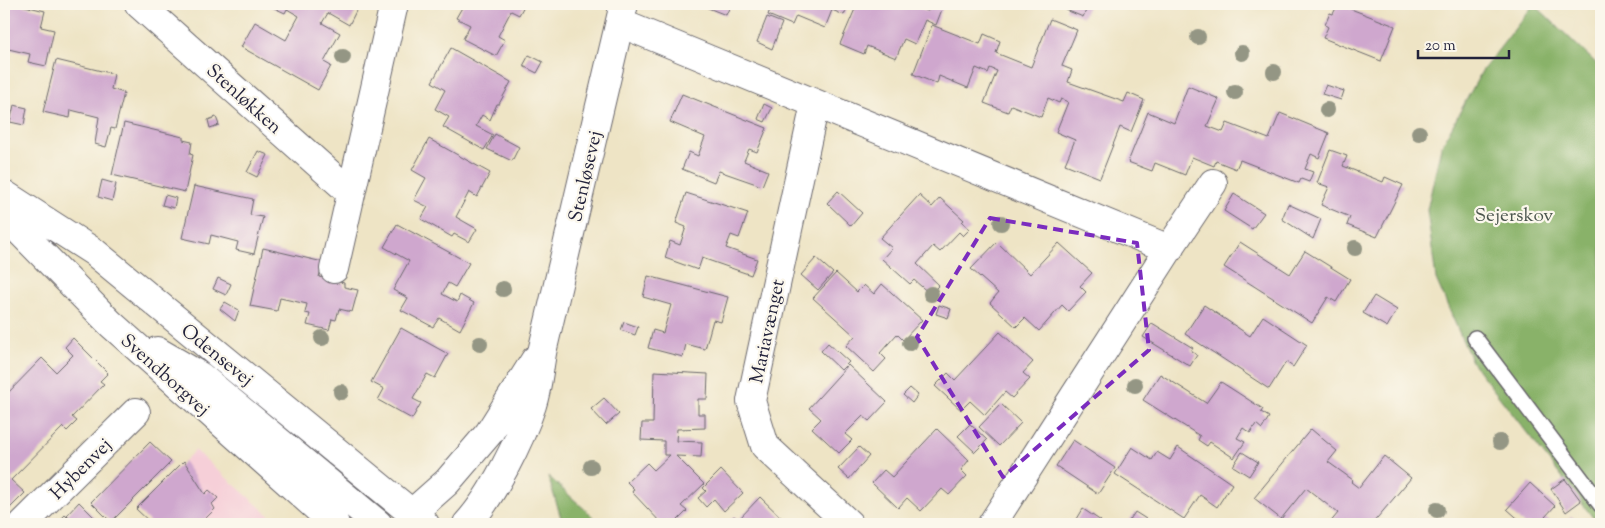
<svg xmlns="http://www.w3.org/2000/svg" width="1605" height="528" font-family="'Sorts Mill Goudy',serif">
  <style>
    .built { fill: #f6cfd8 }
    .forest { fill: #89b269; stroke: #566a52 }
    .building { fill: #cfa7ce }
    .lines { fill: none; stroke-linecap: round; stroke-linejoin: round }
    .service-casing { stroke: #69666b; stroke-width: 18 }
    .minor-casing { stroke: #69666b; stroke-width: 30 }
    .tertiary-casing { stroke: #69666b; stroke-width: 30 }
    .secondary-casing { stroke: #69666b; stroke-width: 30 }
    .service { stroke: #fff; stroke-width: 15 }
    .minor { stroke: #fff; stroke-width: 28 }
    .tertiary { stroke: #fff; stroke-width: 28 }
    .secondary { stroke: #fff; stroke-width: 28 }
    .tree { fill: #949684 }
    .marked { fill: none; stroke: #7b2cbf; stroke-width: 4; stroke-dasharray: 10 6; stroke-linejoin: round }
    .labels { text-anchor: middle; stroke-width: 4.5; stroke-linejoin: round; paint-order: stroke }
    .street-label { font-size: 19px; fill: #22223b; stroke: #fbf7ec }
    .park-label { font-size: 19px; fill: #4b564e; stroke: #fbf7ec }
  </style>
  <rect width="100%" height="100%" fill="#fbf7ec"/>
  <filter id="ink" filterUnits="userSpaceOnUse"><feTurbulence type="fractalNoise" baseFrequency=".02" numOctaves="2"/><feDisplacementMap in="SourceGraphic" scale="10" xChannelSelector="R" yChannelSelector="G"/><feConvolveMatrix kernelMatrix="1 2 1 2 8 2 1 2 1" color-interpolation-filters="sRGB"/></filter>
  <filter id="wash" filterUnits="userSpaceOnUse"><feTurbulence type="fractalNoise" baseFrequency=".0096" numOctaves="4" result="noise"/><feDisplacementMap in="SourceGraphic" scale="20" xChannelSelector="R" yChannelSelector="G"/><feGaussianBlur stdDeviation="1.12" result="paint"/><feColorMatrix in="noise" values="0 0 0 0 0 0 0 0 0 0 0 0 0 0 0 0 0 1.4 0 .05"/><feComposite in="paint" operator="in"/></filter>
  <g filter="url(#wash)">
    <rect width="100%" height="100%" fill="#eee4c5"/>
    <path class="built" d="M195 450 279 524H210L204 519 199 524H151L136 509Z"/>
    <path class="forest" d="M1534 4 1601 68V524H1598L1472 362 1436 279 1427 210 1441 147 1482 71Z
      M548 476 601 524H563Z"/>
    <g id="blocks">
      <path class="building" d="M4 4H17L45 11 41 27 54 30 46 66 28 62 30 54 4 48Z
        M271 4 359 5 349 25 328 13 322 23 340 33 324 62 331 66 318 90 241 47 255 22 286 40 299 16 287 9 285 13 270 6Z
        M464 4H525L519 15 511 11 498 36 505 40 496 56 463 39 470 25 456 18Z
        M704 4H731L726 15 703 6Z
        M772 4H921L919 8 928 11 932 4H944L936 25 925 20 915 44 904 39 896 58 867 46 864 54 840 44 855 9 848 6 844 15 832 10 825 28 796 16 792 25 768 15Z
        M1068 4H1089L1083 17 1066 10Z
        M1338 4 1395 26 1381 61 1323 38 1328 27 1325 25 1330 13 1333 14Z
        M767 17 782 23 772 49 757 42Z
        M1050 19 1077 30 1062 66 1072 70 1068 82 1124 102 1128 93 1144 100 1131 132 1120 127 1100 178 1065 164 1075 140 1056 132 1068 102 1061 99 1059 103 1048 98 1041 117 1011 105 1008 112 984 103 997 71 990 68 988 73 976 68 968 88 939 76 937 84 913 74 932 25 980 44 984 34 1000 41 996 53 1031 67Z
        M451 48 511 82 499 104H497L490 120 482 115 476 126 493 135 484 150 443 127 449 117 435 109 445 90 432 82Z
        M529 55 543 62 537 73 523 66Z
        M56 60 114 74 111 89 124 93 115 129 111 128 106 147 95 144 99 117 71 110 70 118 43 112Z
        M1326 85 1344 91 1341 100 1322 94Z
        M1188 86 1219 99 1207 126 1223 132 1227 123 1269 139 1280 113 1329 133 1319 158 1311 154 1305 169 1313 172 1309 182 1301 179 1299 183 1240 160 1236 169 1216 161 1214 166 1192 157 1185 175 1155 163 1152 171 1128 162 1148 112 1174 123Z
        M682 94 767 128 757 152 749 149 744 161 768 171 762 186 719 171 714 182 682 169 689 152 698 156 705 137 670 122Z
        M764 104 772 108 765 122 758 119Z
        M14 105 27 108 24 125 10 122Z
        M216 117 219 125 210 128 208 120Z
        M124 123 183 137V140L192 142 190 154 193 155 185 192 112 175Z
        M495 134 519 147 512 161 487 149Z
        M429 139 490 173 477 197 469 192 456 217 477 229 469 242 454 234 452 237 421 219 428 207 414 200 426 178 412 170Z
        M1330 150 1347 156 1343 166 1383 182 1385 177 1403 185 1377 237 1347 225 1350 217 1321 205 1329 187 1317 183Z
        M258 151 268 155 257 177 247 172Z
        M102 180 116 184 112 201 98 197Z
        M194 186 253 199 250 215 263 217 254 254 236 250 238 242 211 235 209 244 182 238Z
        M838 191 862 213 851 226 827 203Z
        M686 193 748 213 739 238 731 235 726 248 757 259 751 275 702 258 698 270 665 258 670 241 680 245 686 227 676 223Z
        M1234 194 1264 213 1252 229 1224 211Z
        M165 195 176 198 174 208 162 205Z
        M919 195 932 207 940 198 964 220 962 222 970 229 963 236 959 232 940 252 933 246 917 264 939 285 930 294 914 280 910 284 882 259 892 248 880 238Z
        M1288 204 1321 219 1313 239 1282 219Z
        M397 224 469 263 455 287 448 283 442 294 457 302 460 295 474 303 460 330 439 318 433 327 401 310 408 298 393 290 409 261 384 247Z
        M997 242 1030 274 1059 243 1092 273 1080 286 1086 292 1068 311 1062 305 1039 331 1025 318 1016 327 990 303 998 293 971 269Z
        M1240 242 1290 274 1305 251 1350 279 1336 302 1328 297 1312 323 1224 267Z
        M263 248 323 262 319 277 344 283V287L358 290 352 312 339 309 336 320 332 319 329 330 307 325 310 314 305 313 307 304 280 298 277 311 250 306Z
        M816 258 833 273 818 290 801 275Z
        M836 273 857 292 864 285 874 294 882 284 922 320 903 340 897 334 880 353 886 359 874 372 846 346 855 336 813 298Z
        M648 276 728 297 721 322 713 320 705 349 686 344 683 357 648 348 653 330 663 333 671 305 643 297Z
        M218 278 231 284 226 295 213 289Z
        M1374 296 1397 310 1387 327 1363 313Z
        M225 302 239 310 235 321 220 309Z
        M939 305 951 309 948 318 936 314Z
        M1204 305 1250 336 1263 316 1307 345 1293 367 1286 362 1269 389 1185 334Z
        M624 322 638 327 635 335 621 330Z
        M1152 323 1193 348 1191 351 1197 355 1190 366 1143 337Z
        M401 328 448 354 435 378 427 374 413 399 421 403 412 419 378 400 384 389 371 382Z
        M1000 332 1033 362 1023 373 1030 379 1012 398 1005 392 985 415 970 401 961 410 935 386 948 373 955 380Z
        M73 338 108 373 100 381 104 384 72 417 77 421 67 431 63 427 11 480 25 493 9 509 4 504V397L42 358 56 372 73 355 65 347Z
        M828 343 849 362 841 370 821 351Z
        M848 365 887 402 869 421 863 416 845 434 852 440 839 453 812 428 821 419 809 408Z
        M654 371 708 374 707 399H698V414H705V428L677 429 676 441 702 442 701 457 676 456 704 484 681 506 687 511 674 524H662L632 492 634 489 627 482 647 463 654 470 670 455H664V441L641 440 642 423H653Z
        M1160 374 1206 403 1221 382 1263 409 1261 412 1269 417 1262 429 1256 424 1250 433 1243 428 1237 438 1245 442 1234 458 1210 442 1207 446 1198 440 1200 436 1143 400Z
        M910 388 918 395 912 403 903 395Z
        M604 398 619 414 606 425 591 409Z
        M1001 404 1021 423 999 446 979 427Z
        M970 424 987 440 975 452 958 436Z
        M937 429 969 460 961 470 967 476 949 495 942 489 921 511 907 498 898 508 872 483 884 470 892 477Z
        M1311 429 1337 451 1328 462 1353 480 1351 482 1359 488 1384 456 1411 478 1372 524H1329L1338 513 1306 488 1281 519 1254 498Z
        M1073 440 1115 468 1098 494 1056 466Z
        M150 442 171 462 111 522 91 502Z
        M859 447 869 456 849 479 838 469Z
        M1132 447 1152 460 1157 452 1170 460 1178 447 1232 484 1217 507 1200 495 1184 519 1115 474Z
        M1242 452 1258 462 1249 476 1233 466Z
        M184 461 205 494 209 490 218 498 212 504 215 509 200 524H152L136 509Z
        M721 470 743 493 724 511 714 499 706 507 698 498 706 491 703 488Z
        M1565 479 1581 501 1566 512 1551 489Z
        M1530 483 1555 506 1545 517 1554 524H1524L1507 509Z
        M760 497 788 524H726L734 516 738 520Z
        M79 502 97 520 93 524H76L67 515Z
        M1083 509 1101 521 1099 524H1074Z
        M1135 512 1154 524H1127Z
        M65 515 74 524H56Z
        M1571 516 1581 524H1564Z"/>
    </g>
  </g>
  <g filter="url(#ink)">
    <use href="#blocks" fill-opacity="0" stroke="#69666b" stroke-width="1"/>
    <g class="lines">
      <g class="service-casing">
        <path id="service" d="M1475 338 1601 505"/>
      </g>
      <g class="minor-casing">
        <path id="minor" d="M139 4 351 193
          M620 23 1169 249 992 524
          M815 104 751 401 765 446 849 524
          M1169 249 1213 183
          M334 269 394 4
          M23 524 136 412"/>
      </g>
      <g class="tertiary-casing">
        <path id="tertiary" d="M411 514 447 482 489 433 535 360
          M467 524C492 497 520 441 532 405 538 387 539 367 543 348L624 4"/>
      </g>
      <g class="secondary-casing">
        <path id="secondary" d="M4 194 94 252 425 524
          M4 215 111 324 335 524
          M157 351 200 376 378 524"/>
      </g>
      <use href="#service" class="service"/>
      <use href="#minor" class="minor"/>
      <use href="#tertiary" class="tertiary"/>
      <use href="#secondary" class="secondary"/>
    </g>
    <g class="tree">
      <circle cx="1198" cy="37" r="8"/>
      <circle cx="1242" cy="53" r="8"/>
      <circle cx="343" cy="57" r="8"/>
      <circle cx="1274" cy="72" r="8"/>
      <circle cx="1235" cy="92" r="8"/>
      <circle cx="1327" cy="110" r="8"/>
      <circle cx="1419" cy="133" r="8"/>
      <circle cx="1001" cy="223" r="8"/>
      <circle cx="1355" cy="248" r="8"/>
      <circle cx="503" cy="289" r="8"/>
      <circle cx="931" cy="294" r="8"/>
      <circle cx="322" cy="338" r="8"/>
      <circle cx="910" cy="343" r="8"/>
      <circle cx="480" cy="344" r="8"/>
      <circle cx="1135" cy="385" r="8"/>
      <circle cx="341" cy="392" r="8"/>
      <circle cx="1500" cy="442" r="8"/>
      <circle cx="591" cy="467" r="8"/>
      <circle cx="1437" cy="510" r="8"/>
    </g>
  </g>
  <path class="marked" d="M990 218 1137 243 1149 350 1003 477 917 337Z"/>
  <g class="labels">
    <g class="street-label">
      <text transform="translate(245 98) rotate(42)" y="7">Stenløkken</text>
      <text transform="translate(584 176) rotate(-77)" y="7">Stenløsevej</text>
      <text transform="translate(766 331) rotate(-78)" y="7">Mariavænget</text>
      <text transform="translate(218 354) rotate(39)" y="7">Odensevej</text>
      <text transform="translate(166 374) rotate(42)" y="7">Svendborgvej</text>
      <text transform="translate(80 468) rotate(-45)" y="7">Hybenvej</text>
    </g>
    <g class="park-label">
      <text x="1514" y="221">Sejerskov</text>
    </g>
  </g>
  <rect width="1605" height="528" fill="none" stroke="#fbf7ec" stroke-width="20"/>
  <path d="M1418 50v8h91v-8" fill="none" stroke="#22223b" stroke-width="2.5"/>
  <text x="1425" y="50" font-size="15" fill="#22223b" stroke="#fbf7ec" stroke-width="4" paint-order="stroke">20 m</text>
</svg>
